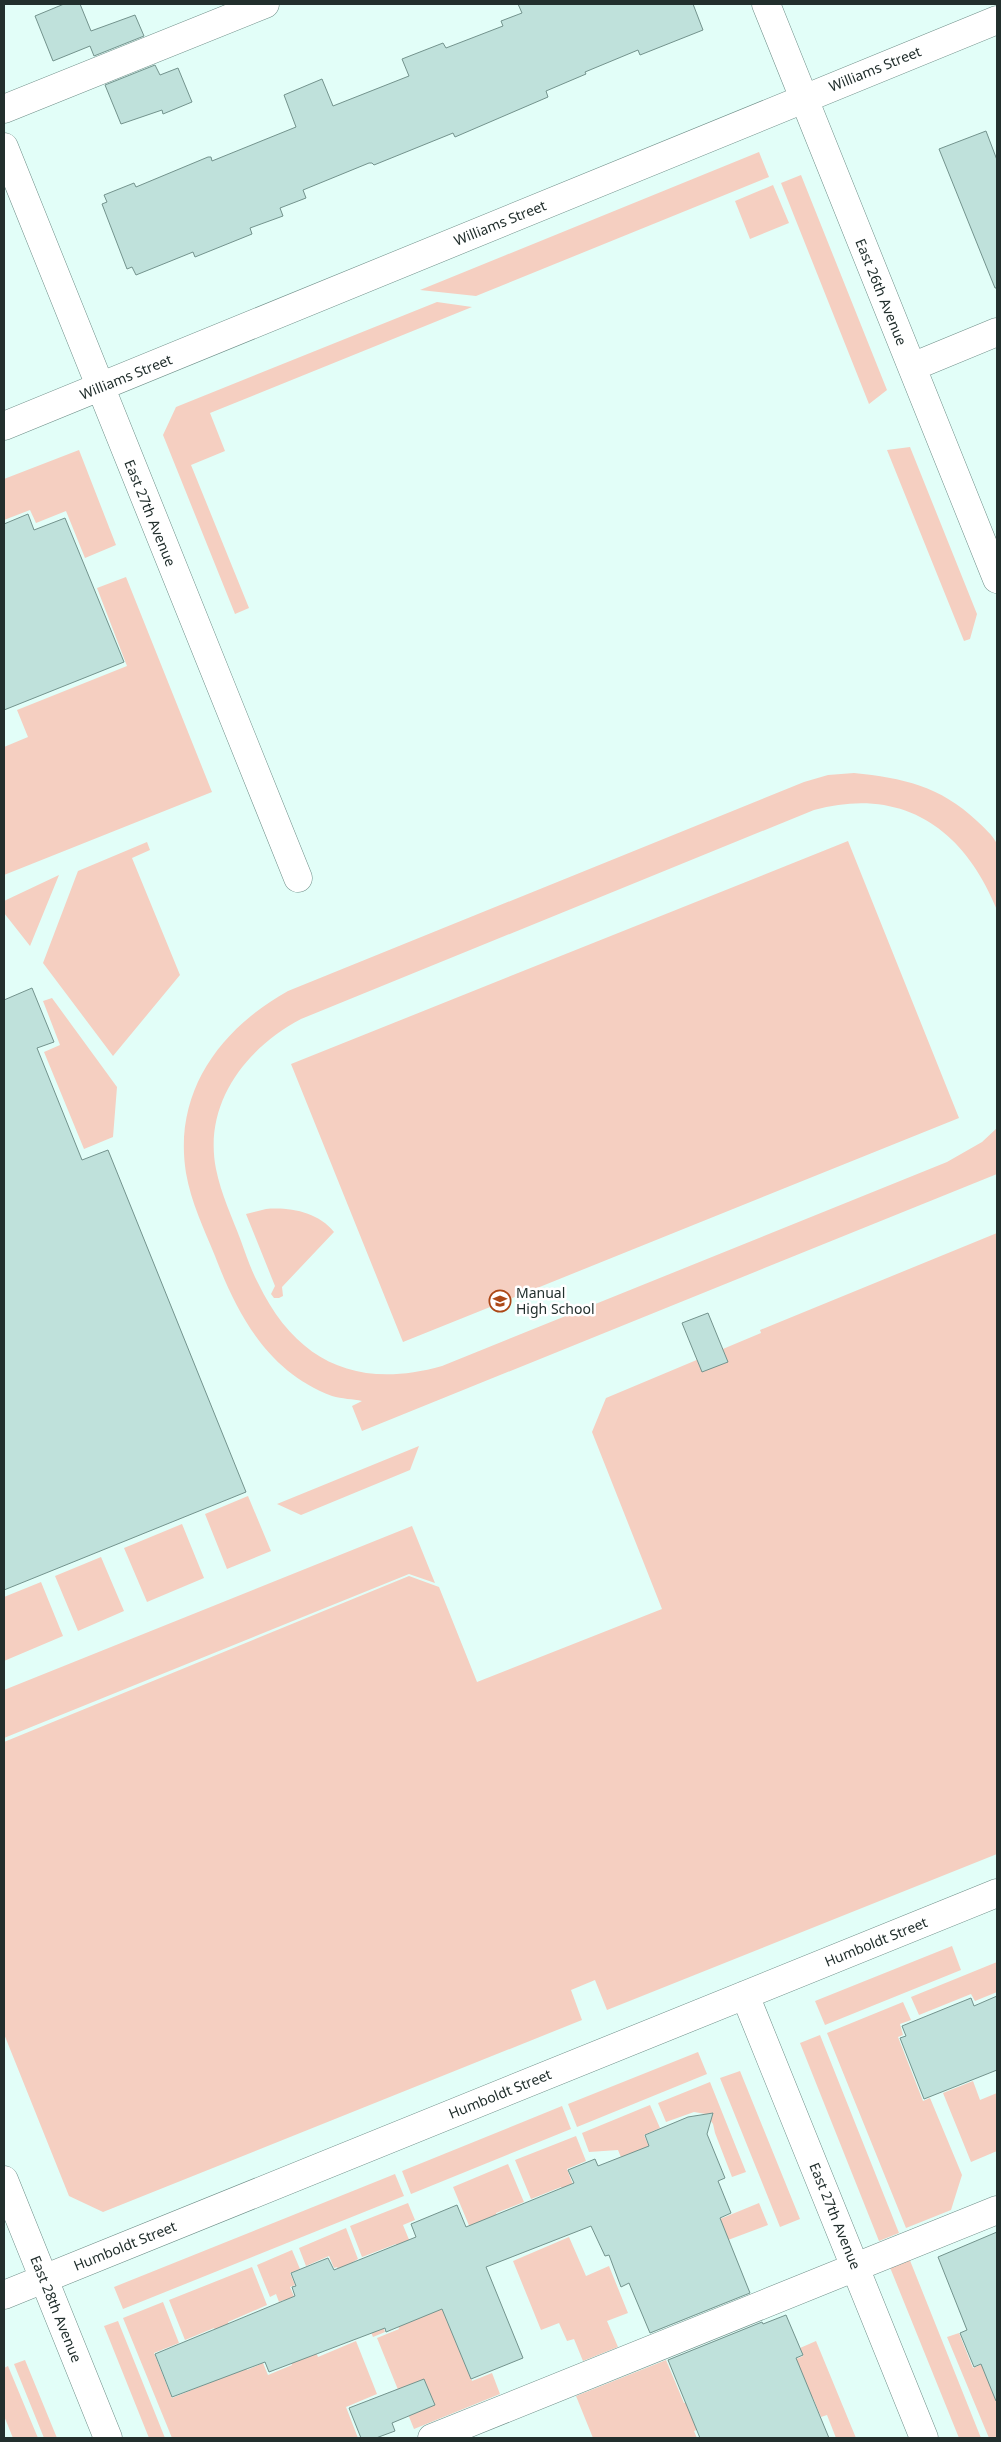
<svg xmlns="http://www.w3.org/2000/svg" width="1001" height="2442" font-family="'Noto Sans',sans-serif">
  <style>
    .green { fill: #f5cfc1 }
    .building { fill: #bfe1db; stroke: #73938d }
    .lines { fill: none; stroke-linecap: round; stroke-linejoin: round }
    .minor-casing { stroke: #6e8e88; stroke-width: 29 }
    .minor { stroke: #fff; stroke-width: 28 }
    .labels { text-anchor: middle; stroke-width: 5; stroke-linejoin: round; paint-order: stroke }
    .street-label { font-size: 14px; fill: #222f2d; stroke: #fff }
    .poi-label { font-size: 14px; fill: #222f2d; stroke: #fff; text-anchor: start }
  </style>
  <rect width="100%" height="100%" fill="#e2fef8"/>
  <path class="green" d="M759 152 769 177 476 296 420 290Z
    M801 175 887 390 869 404 781 183Z
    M773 185 789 223 750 239 735 201Z
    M437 302 472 307 210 413 225 451 191 465 249 608 235 614 163 435 176 407Z
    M910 447 977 614 970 639 964 641 887 450Z
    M79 450 116 545 85 558 66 511 36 523 30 510 4 520V479Z
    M126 577 212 792 4 875V747L28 737 17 710 127 666 97 588Z
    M854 773C903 778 940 786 977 821 983 827 993 835 997 844 1001 854 997 896 997 910 964 828 902 786 814 810L301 1019C246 1048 203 1103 216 1169 221 1194 232 1217 241 1241 246 1255 251 1270 258 1283 296 1362 357 1390 442 1366L947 1162 982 1142 997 1128V1174L362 1431 352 1406 362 1401C353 1399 342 1399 332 1396 268 1372 238 1316 215 1256 204 1229 191 1202 186 1173 173 1092 220 1029 288 991L804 782 828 775Z
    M848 841 959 1118 403 1342 291 1064Z
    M147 842 150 850 132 858 180 975 113 1056 43 963 78 871Z
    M59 875 30 946 4 913V901Z
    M52 998 117 1087 113 1137 84 1149 44 1052 60 1045 43 1001Z
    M266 1209C290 1207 318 1212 334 1232L282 1287 283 1296 279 1298H274L271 1294 275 1286 246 1214Z
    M997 1233V1854L607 2010 595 1980 571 1990 582 2020 103 2212 69 2196 4 2034V1742L409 1576 439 1587 477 1682 662 1609 592 1432 606 1398 761 1333 760 1330Z
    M419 1446 410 1470 301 1515 277 1504Z
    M248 1496 271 1551 227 1569 205 1514Z
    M182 1524 204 1578 147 1602 124 1548Z
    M412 1526 435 1583 409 1574 4 1738V1690Z
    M101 1557 124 1611 78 1631 55 1576Z
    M41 1582 63 1636 4 1661V1597Z
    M952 1946 961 1970 825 2025 815 2001Z
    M997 1962V1992L975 2001 971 1994 919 2015 911 1997Z
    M903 2002 911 2020 900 2024 903 2035 898 2037 923 2101 930 2098 962 2175 951 2210 906 2228 827 2033Z
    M820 2035 899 2233 879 2241 800 2043Z
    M698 2052 707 2074 577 2127 568 2104Z
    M740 2071 800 2219 780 2227 720 2078Z
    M973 2081 980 2100 997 2093V2151L971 2162 943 2093Z
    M710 2082 746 2172 732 2177 715 2133 713 2124 706 2114 694 2112 666 2122 658 2103Z
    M650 2105 660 2128 644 2135 686 2233 759 2203 768 2225 688 2255 670 2276 618 2150 589 2152 582 2133Z
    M562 2106 571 2129 411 2194 402 2171Z
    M576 2136 586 2161 567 2169 588 2223 577 2227 561 2187 531 2199 515 2160Z
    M508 2164 524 2202 496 2213 512 2253 485 2264 453 2187Z
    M395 2174 404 2196 123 2309 114 2287Z
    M408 2203 415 2220 403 2225 428 2286 416 2291 396 2244 362 2257 350 2226Z
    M346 2228 358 2259 353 2262 372 2310 376 2309 385 2332 373 2337 362 2310 356 2312 337 2267 334 2268 329 2256 306 2266 299 2248Z
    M569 2237 586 2276 609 2266 628 2313 607 2321 618 2347 583 2361 574 2339 567 2341 559 2323 541 2330 513 2261Z
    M292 2250 300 2269 290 2273 295 2285 290 2287 312 2339 301 2344 284 2300 279 2302 276 2294 270 2297 257 2265Z
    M909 2258 981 2438H959L889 2265Z
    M252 2267 267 2305 228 2322 246 2367 232 2372 214 2328 185 2340 169 2300Z
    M433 2286 472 2381 492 2373 500 2394 414 2429 377 2338 399 2329 397 2322Z
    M163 2302 179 2343 154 2353 172 2398 246 2368 247 2370 263 2363 268 2375 292 2365 287 2352 312 2342 318 2357 356 2341 377 2394 346 2407 358 2438H172L123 2318Z
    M118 2321 165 2438H149L104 2326Z
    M959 2333 973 2368 987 2362 997 2388V2438H989L947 2337Z
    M816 2341 856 2438H836L827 2415 821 2417 813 2398 805 2401 789 2362 803 2356 800 2348Z
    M25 2360 57 2438H44L14 2364Z
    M666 2360 684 2403 699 2398 710 2424 694 2431 697 2438H593L576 2396Z
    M8 2366 38 2438H13L4 2416V2368Z"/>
  <path class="building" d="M64 4H80L91 31 135 15 144 36 94 56 90 46 53 61 35 16Z
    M518 4H693L703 30 640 55 638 50 585 72 586 74 546 91 548 97 455 137 453 133 374 165 372 163H369L303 190 306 198 280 208 283 216 250 228 252 234 195 257 193 252 136 275 132 267 127 269 102 204 107 202 104 195 134 183 136 187 208 157H211L212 161 296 127 284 95 322 79 333 106 409 76 402 59 443 43 446 48 503 26 501 21 522 13Z
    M155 65 160 75 178 68 192 102 163 114 162 110 121 124 105 85Z
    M986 131 997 160V288H995L939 149Z
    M28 514 34 530 65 518 124 662 4 710V524Z
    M32 988 54 1042 37 1048 82 1160 108 1150 246 1492 4 1590V1000Z
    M708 1313 728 1362 702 1372 682 1323Z
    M997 1996V2070L924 2099 900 2038 906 2036 902 2026 971 1998 974 2006Z
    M713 2113 707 2134 725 2178 718 2181 731 2213 720 2218 750 2293 650 2333 629 2283 621 2287 609 2255 605 2256 591 2226 486 2267 523 2358 471 2379 442 2309 386 2332 385 2328 269 2372 265 2362 172 2397 155 2354 295 2296 292 2287 296 2286 291 2273 328 2258 334 2270 416 2237 411 2224 457 2205 466 2227 574 2183 568 2170 595 2159 598 2166 649 2146 645 2135 688 2117Z
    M997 2232V2401H996L981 2364 974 2367 960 2333 967 2330 938 2257Z
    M786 2315 803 2355 796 2358 829 2438H700L668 2360 762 2322 763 2324Z
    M424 2379 435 2405 392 2423 395 2431 376 2438H361L349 2408Z"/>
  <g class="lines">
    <g class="minor-casing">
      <path id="minor" d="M766 4 997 579
        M4 109 265 4
        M4 147 298 878
        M912 367 997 332
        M4 426 997 20
        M745 1995 924 2438
        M4 2180 108 2438
        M4 2295 997 1893
        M432 2438 997 2210"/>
    </g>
    <use href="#minor" class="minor"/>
  </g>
  <defs>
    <g id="school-ring" transform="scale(1.125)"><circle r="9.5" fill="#fff" stroke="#ac4817" stroke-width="1.5"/><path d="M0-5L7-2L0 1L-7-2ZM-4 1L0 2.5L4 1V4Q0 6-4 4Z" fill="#ac4817"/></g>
  </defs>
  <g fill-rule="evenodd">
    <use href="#school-ring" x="500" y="1301"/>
  </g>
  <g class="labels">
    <g class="street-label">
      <text transform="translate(875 69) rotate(-22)" y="5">Williams Street</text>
      <text transform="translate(500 223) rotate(-22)" y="5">Williams Street</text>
      <text transform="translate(881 292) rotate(68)" y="5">East 26th Avenue</text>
      <text transform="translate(126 377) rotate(-22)" y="5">Williams Street</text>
      <text transform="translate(150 513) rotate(68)" y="5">East 27th Avenue</text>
      <text transform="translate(876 1942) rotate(-22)" y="5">Humboldt Street</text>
      <text transform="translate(500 2094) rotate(-22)" y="5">Humboldt Street</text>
      <text transform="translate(835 2216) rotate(68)" y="5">East 27th Avenue</text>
      <text transform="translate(125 2246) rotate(-22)" y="5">Humboldt Street</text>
      <text transform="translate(56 2309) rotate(68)" y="5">East 28th Avenue</text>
    </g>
    <g class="poi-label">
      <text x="516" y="1298">Manual<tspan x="516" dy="16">High School</tspan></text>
    </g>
  </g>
  <rect width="1001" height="2442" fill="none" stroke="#222f2d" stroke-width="10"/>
</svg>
